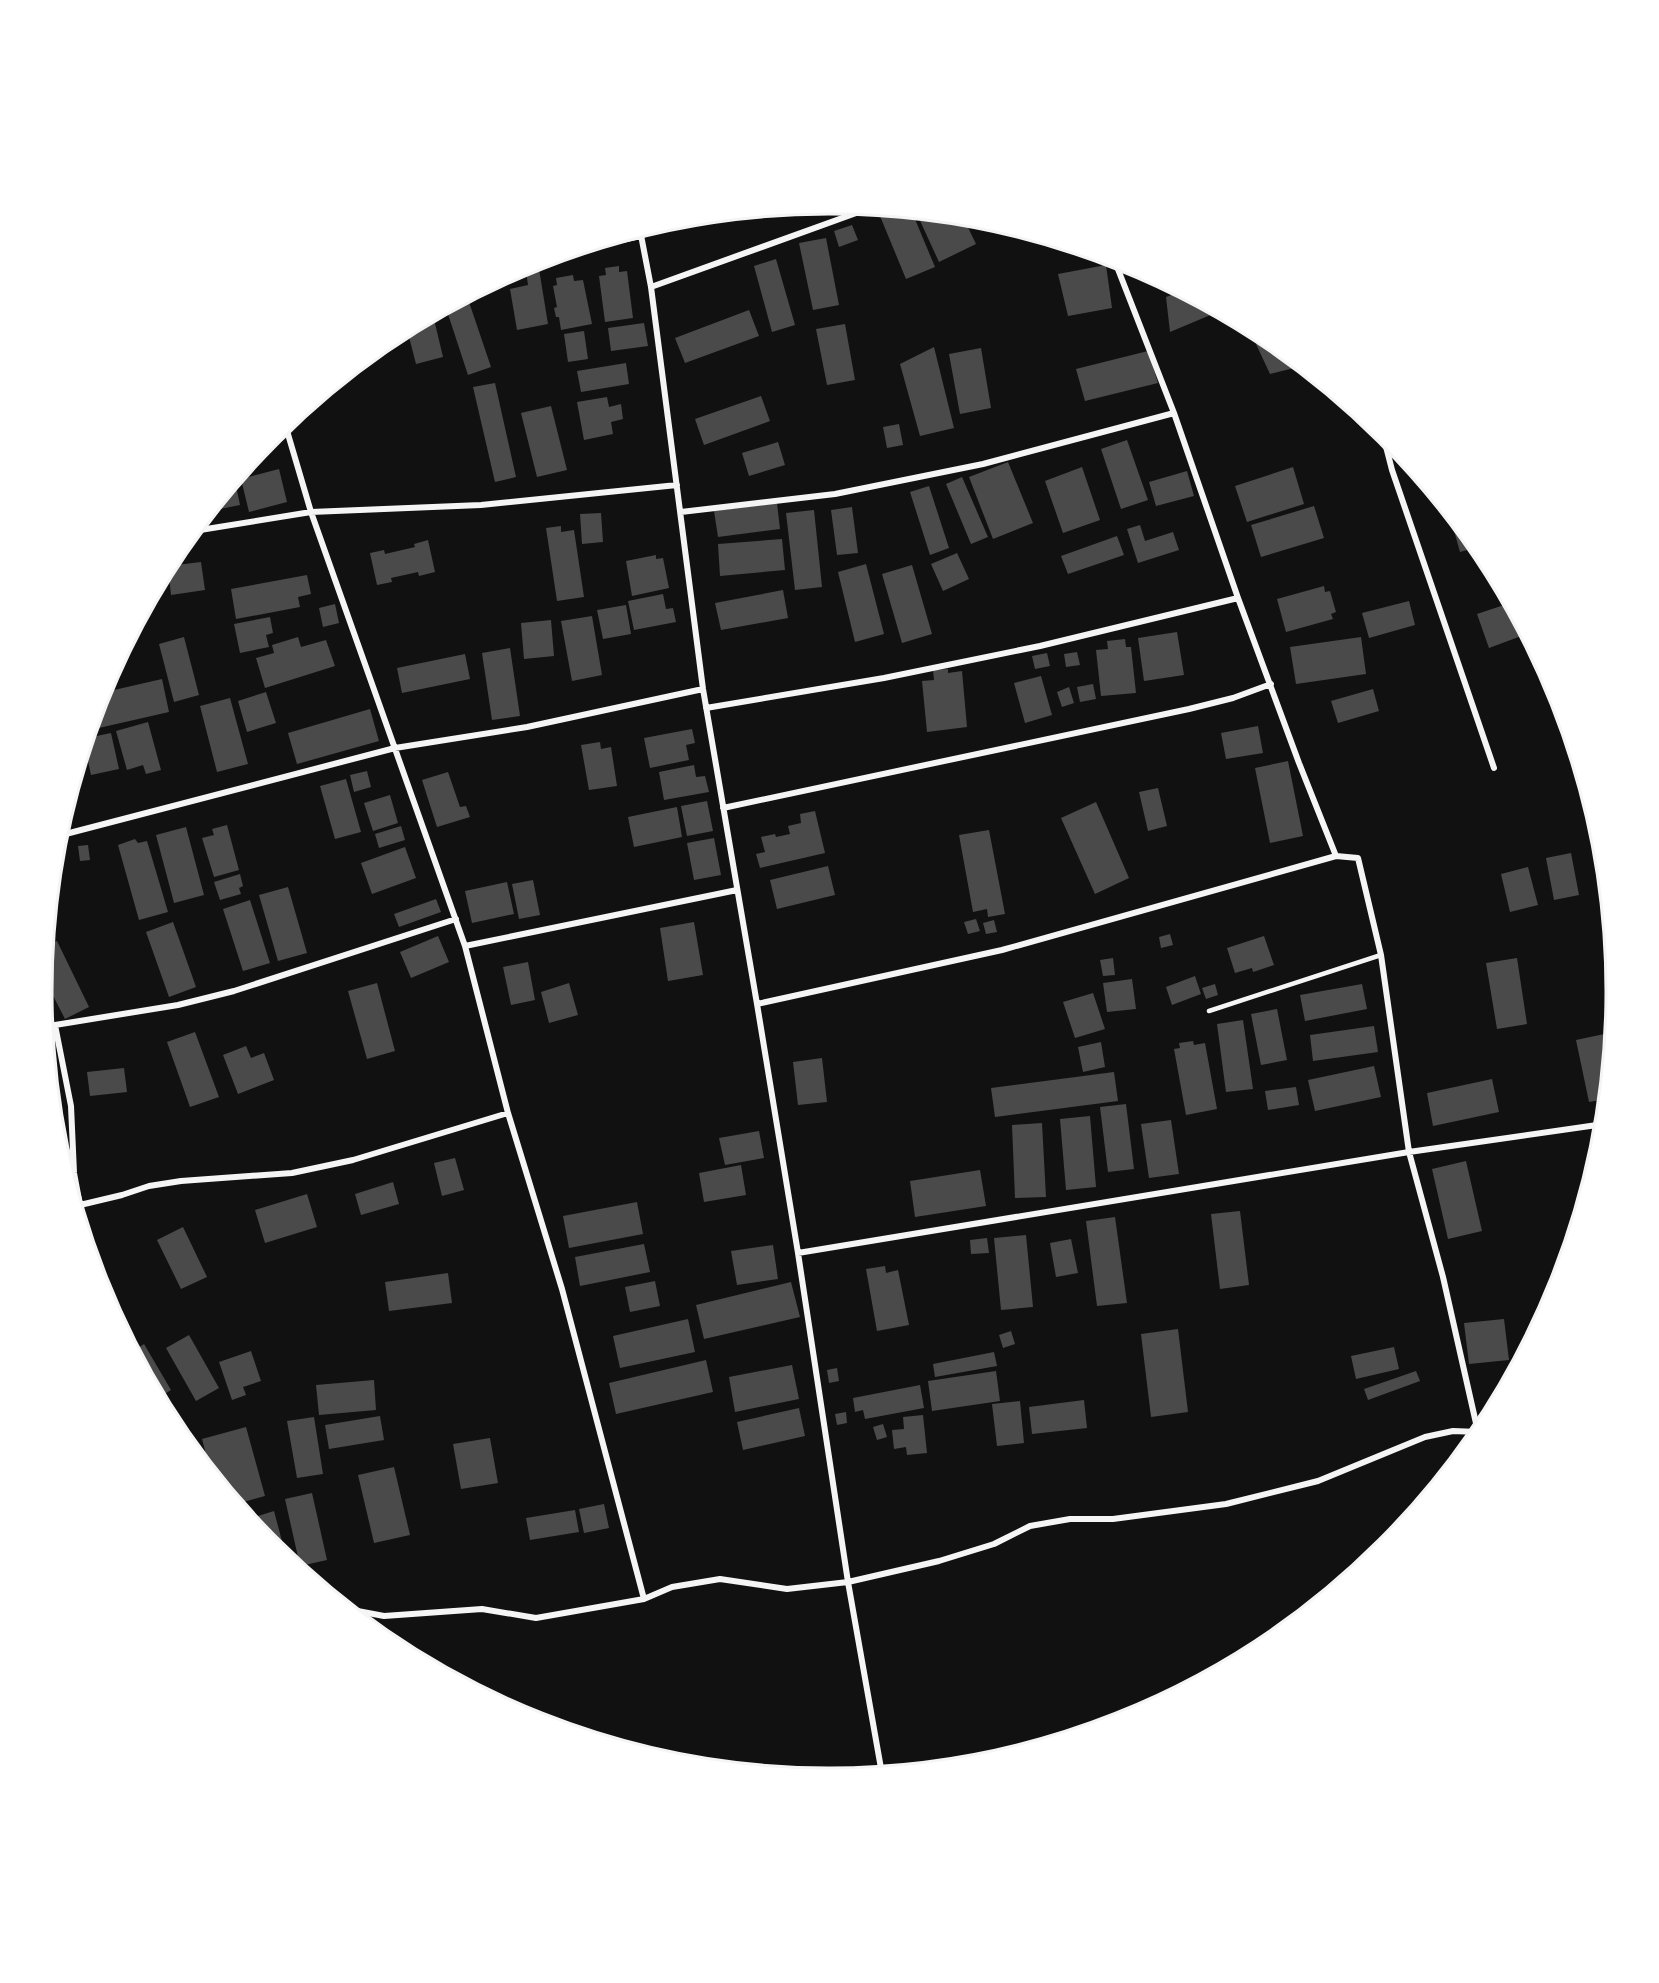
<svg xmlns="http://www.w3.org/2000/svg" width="1659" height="1983" font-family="Figtree,sans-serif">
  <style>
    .building { fill: #4a4a4a }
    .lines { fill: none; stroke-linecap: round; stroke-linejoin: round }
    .service { stroke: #f5f5f5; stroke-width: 4.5 }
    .minor { stroke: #f5f5f5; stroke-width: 6 }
    .rim { fill: none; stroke: #f5f5f5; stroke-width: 3 }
  </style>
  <rect width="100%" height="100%" fill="#111"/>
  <path class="building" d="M893 210 912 212 935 267 906 279 880 216Z
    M916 212 963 217 976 244 939 262Z
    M852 225 858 240 839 247 834 231Z
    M826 238 839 305 813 310 799 243Z
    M776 259 795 325 772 332 754 266Z
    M1106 265 1112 308 1068 316 1058 274Z
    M619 266V272L627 271 633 318 605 322 599 276 606 275 605 268Z
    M539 269 548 324 517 330 510 289 528 285 526 271Z
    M573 275 574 281 583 280 592 324 561 330 559 317H556L554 308 557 307 553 286 557 285 556 278Z
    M1155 277 1170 285 1161 289Z
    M1182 291 1220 311 1170 332 1166 297Z
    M467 296 491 367 468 375 446 308Z
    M749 310 759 336 685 363 675 338Z
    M433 315 443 357 416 364 407 329Z
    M644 323 648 346 611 351 608 328Z
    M845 324 855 380 827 385 816 329Z
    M584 331 588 359 568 362 564 334Z
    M1270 339 1302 366 1270 374 1256 344Z
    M934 347 954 428 920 436 900 364Z
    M981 348 991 408 960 414 949 354Z
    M1148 351 1158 383 1085 401 1076 369Z
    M626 363 629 384 581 392 577 371Z
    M495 383 516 477 495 482 473 387Z
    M761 396 770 421 704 445 695 419Z
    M607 397 609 407 621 404 623 419 611 422 613 434 584 440 577 402Z
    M551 406 567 470 537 477 521 413Z
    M899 424 903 445 887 448 883 427Z
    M1127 440 1148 500 1121 509 1101 449Z
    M778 442 785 465 749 476 742 453Z
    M1008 462 1033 523 993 539 969 477Z
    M1082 467 1100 520 1063 533 1045 481Z
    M1293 467 1304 504 1247 522 1235 486Z
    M279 469 287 502 249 512 241 479Z
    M1187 471 1194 496 1156 506 1149 482Z
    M962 477 988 537 971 544 946 484Z
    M235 481 240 505 220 509 218 501Z
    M929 486 949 548 930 555 910 492Z
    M777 503 780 529 718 537 714 511Z
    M1314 506 1324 538 1261 557 1251 525Z
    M852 507 858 553 837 555 831 510Z
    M814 510 822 587 795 590 786 513Z
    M601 513 603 542 582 544 580 514Z
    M1140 525 1145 541 1173 532 1179 550 1138 563 1127 529Z
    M1460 525 1478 547 1460 552 1453 527Z
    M561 526V532L574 530 584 597 557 601 546 528Z
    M1117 536 1124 555 1068 574 1061 556Z
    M782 539 785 570 720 576 718 544Z
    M428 540 435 572 419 576 418 572 391 578 392 582 377 585 370 553 384 550 385 554 415 547 414 544Z
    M957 553 969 579 943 591 931 564Z
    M656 555V559L663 558 669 588 632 596 626 561Z
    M201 562 205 590 171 595 168 566Z
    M866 564 884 634 855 642 838 572Z
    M912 565 932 634 902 643 882 574Z
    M307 575 311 594 298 597 300 607 236 619 231 589Z
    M1324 586 1325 592 1330 591 1336 612 1331 614 1333 619 1286 632 1277 599Z
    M783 590 788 618 721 630 715 603Z
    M663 594 666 609 673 608 676 622 634 630 628 601Z
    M1409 601 1415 625 1369 638 1362 613Z
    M1510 603 1527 634 1489 648 1477 614Z
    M335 604 339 623 323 627 319 608Z
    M626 605 631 634 603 639 597 610Z
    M592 616 602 675 572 681 561 621Z
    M270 617 273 633 266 635 269 647 240 653 234 624Z
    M551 620 554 656 524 659 521 623Z
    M1177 632 1184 675 1144 681 1138 638Z
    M184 637 199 695 174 702 159 644Z
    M298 637 301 647 326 640 335 666 265 688 256 658 274 653 272 645Z
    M1361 637 1366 674 1296 684 1290 647Z
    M1125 639 1126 647H1131L1136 693 1101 696 1096 650 1108 649 1107 641Z
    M510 648 520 716 492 720 482 653Z
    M1077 652 1080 665 1066 667 1064 654Z
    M1047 653 1050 666 1035 669 1032 656Z
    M465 654 470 679 402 693 397 668Z
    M948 669V673L962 671 967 727 927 732 922 681 934 680 933 670Z
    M1041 676 1052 715 1025 723 1014 683Z
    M162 679 169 712 90 730 101 693Z
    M1093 684 1096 699 1080 702 1077 687Z
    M1069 687 1074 703 1062 707 1057 692Z
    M1373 689 1379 711 1338 723 1331 701Z
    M266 692 276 723 247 732 238 701Z
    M230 698 248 764 217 772 200 706Z
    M370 709 379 741 297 764 288 733Z
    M148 722 161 770 146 774 143 765 127 770 116 731Z
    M1258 726 1263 753 1226 759 1221 733Z
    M692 729 695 743 686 745 689 760 650 768 644 738Z
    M111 733 119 769 91 775 85 747 87 738Z
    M600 742 601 749 611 747 617 786 589 790 581 745Z
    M1288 761 1303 836 1270 843 1255 768Z
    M694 765 696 777 705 776 709 792 664 800 659 772Z
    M367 771 371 787 354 792 350 775Z
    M448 772 460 807 466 806 470 817 437 827 422 780Z
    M346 779 361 832 335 839 320 786Z
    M1158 788 1167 826 1148 831 1139 792Z
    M390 795 398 823 373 831 364 803Z
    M707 801 713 831 687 836 681 806Z
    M1096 802 1129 878 1095 894 1061 818Z
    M677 807 682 837 634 847 628 817Z
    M815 811 825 853 760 868 756 854 765 852 761 837 775 834 776 837 790 834 788 826 801 823 800 814Z
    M227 825 239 870 214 877 202 838 214 835 212 829Z
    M401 826 405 840 379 848 375 834Z
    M186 827 204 895 174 903 156 835Z
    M989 830 1005 914 988 917 987 909 973 912 959 835Z
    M714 838 721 875 694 880 687 843Z
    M135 839 138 843 147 841 168 912 139 920 118 845Z
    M88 845 90 860 80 861 78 846Z
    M405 847 416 878 372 894 361 863Z
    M1571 853 1579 895 1554 900 1546 858Z
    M828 866 835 895 777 909 770 880Z
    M1528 867 1538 905 1510 912 1501 874Z
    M240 874 243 886 239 888 241 894 220 900 214 882Z
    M533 880 540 915 519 919 512 884Z
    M507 882 514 914 472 923 465 891Z
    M288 887 307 953 278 961 259 895Z
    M436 899 441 912 399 927 394 914Z
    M250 900 270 963 243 971 223 909Z
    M976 919 980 931 968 934 964 922Z
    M994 920 997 932 986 934 983 923Z
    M173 922 196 987 169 997 146 932Z
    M694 922 703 975 668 981 660 928Z
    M1170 934 1173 945 1161 948 1159 937Z
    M438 936 449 962 411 978 400 952Z
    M1264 936 1274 965 1253 972 1252 968 1235 973 1227 948Z
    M57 941 89 1007 65 1019 43 976 46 946Z
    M1113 958 1115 975 1103 976 1100 960Z
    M1517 958 1527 1024 1497 1029 1486 963Z
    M528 962 535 1000 511 1005 503 967Z
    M1195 976 1201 994 1172 1005 1166 987Z
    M1132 979 1136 1009 1107 1012 1103 983Z
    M377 983 395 1051 367 1059 348 991Z
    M569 983 578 1015 549 1023 541 992Z
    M1215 984 1218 995 1206 999 1202 988Z
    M1362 984 1367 1009 1305 1021 1300 995Z
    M1093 993 1105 1029 1075 1038 1063 1002Z
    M1277 1009 1287 1060 1261 1065 1251 1014Z
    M1243 1020 1253 1089 1226 1092 1217 1024Z
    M1374 1026 1378 1052 1313 1061 1310 1035Z
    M195 1032 219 1097 190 1107 167 1042Z
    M1609 1033 1612 1045 1606 1099 1589 1102 1576 1040Z
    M1193 1041 1194 1045 1205 1043 1217 1109 1186 1115 1174 1049 1180 1048 1179 1043Z
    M1101 1042 1105 1067 1083 1072 1078 1047Z
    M246 1046 251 1058 264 1053 274 1080 238 1094 223 1055Z
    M822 1058 827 1102 798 1105 793 1062Z
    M1374 1066 1381 1097 1315 1111 1308 1080Z
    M124 1068 127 1092 90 1096 87 1072Z
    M1114 1072 1118 1101 995 1117 991 1088Z
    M1492 1079 1499 1112 1433 1126 1427 1093Z
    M1296 1087 1299 1105 1268 1110 1265 1091Z
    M1126 1104 1134 1169 1108 1172 1100 1107Z
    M1090 1116 1096 1187 1066 1190 1060 1119Z
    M1171 1120 1179 1174 1149 1178 1141 1124Z
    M1042 1123 1046 1197 1015 1198 1012 1125Z
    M759 1131 764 1158 725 1165 719 1138Z
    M455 1158 464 1190 442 1196 434 1163Z
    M1466 1161 1482 1231 1448 1239 1432 1169Z
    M741 1165 746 1195 704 1202 699 1173Z
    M980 1170 986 1206 915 1217 910 1181Z
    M393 1182 399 1204 361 1215 355 1194Z
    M307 1194 317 1227 265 1243 255 1210Z
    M637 1202 643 1234 569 1248 563 1216Z
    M1240 1211 1249 1285 1220 1289 1211 1214Z
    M1115 1217 1127 1303 1097 1306 1086 1221Z
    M183 1227 207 1277 181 1289 157 1240Z
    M1026 1235 1033 1307 1001 1310 994 1238Z
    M987 1238 989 1253 971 1254 970 1240Z
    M1071 1239 1078 1273 1056 1277 1050 1243Z
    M644 1244 650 1272 580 1286 575 1257Z
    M773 1245 778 1279 737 1285 731 1251Z
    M885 1266 886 1273 898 1270 909 1325 877 1331 866 1269Z
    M448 1273 452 1303 389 1311 385 1282Z
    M655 1281 660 1306 630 1312 625 1287Z
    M791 1282 800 1317 704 1339 696 1305Z
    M688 1319 695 1352 620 1368 613 1336Z
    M1504 1319 1509 1360 1469 1364 1464 1323Z
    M1178 1329 1188 1412 1151 1417 1141 1334Z
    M1011 1331 1015 1344 1003 1348 999 1335Z
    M189 1335 219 1388 196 1401 166 1348Z
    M144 1344 171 1390 158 1398 133 1351Z
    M1394 1347 1399 1369 1356 1379 1351 1356Z
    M251 1351 261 1381 243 1387 246 1395 232 1400 219 1362Z
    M994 1352 997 1366 935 1377 933 1364Z
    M706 1360 713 1392 616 1414 609 1383Z
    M792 1365 799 1399 735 1412 729 1377Z
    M837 1368 839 1381 829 1383 827 1370Z
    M996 1371 1000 1401 932 1411 928 1381Z
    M1416 1371 1420 1381 1368 1400 1364 1389Z
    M374 1380 376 1410 319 1415 316 1385Z
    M920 1385 924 1408 865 1419 863 1410 855 1412 853 1398Z
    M1084 1400 1087 1428 1032 1434 1029 1407Z
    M1020 1401 1024 1443 997 1446 992 1404Z
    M799 1408 805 1436 743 1450 737 1422Z
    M846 1412 847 1423 837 1425 835 1414Z
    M923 1415 927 1453 907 1455 906 1447 894 1449 892 1430 904 1429 903 1417Z
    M380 1416 384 1440 329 1449 325 1425Z
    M314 1417 323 1474 297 1478 287 1421Z
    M883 1424 887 1437 877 1440 873 1427Z
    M246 1427 265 1496 236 1504 211 1473 202 1439Z
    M490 1438 498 1483 461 1489 453 1444Z
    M394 1467 410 1535 374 1543 358 1475Z
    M312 1493 327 1560 300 1566 285 1499Z
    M604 1504 609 1528 584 1533 579 1509Z
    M575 1510 579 1532 530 1540 526 1518Z
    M274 1511 287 1560 272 1548 248 1519Z"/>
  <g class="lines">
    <path class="service" d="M1209 1011 1381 955"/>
    <path class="minor" d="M640 230 651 287 870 208
      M573 250 641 236
      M1114 259 1174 413 1238 598 1299 763 1336 856
      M651 287 703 689 757 1004 1002 950 1336 856 1358 858 1381 955 1409 1152 1443 1277 1478 1432 1453 1431 1425 1437 1318 1481 1226 1504 1113 1519H1070L1030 1526 994 1544 939 1561 848 1582 882 1774
      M285 424 311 512 465 946 508 1113 562 1289 644 1599 672 1587 720 1579 787 1589 848 1582 798 1253 757 1004
      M1382 431 1392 470 1494 768
      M681 512 835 494 983 464 1174 413
      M194 531 311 512 481 505 677 485
      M706 708 884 678 1040 646 1238 598
      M723 808 1189 709 1233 698 1271 684
      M58 836 395 748 527 727 703 689
      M465 946 737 890
      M46 1027 55 1025
      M80 1205 122 1195 149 1186 181 1181 292 1173 353 1160 508 1113
      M76 1206 80 1205 74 1173 71 1106 55 1025 178 1005 234 991 456 919
      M798 1253 1409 1152 1604 1124
      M174 1428 176 1427
      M347 1609 384 1616 482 1609 536 1618 644 1599"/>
  </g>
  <path d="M0 0H1659V1983H0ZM52 991a777 777 0 1 1 1554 0a777 777 0 1 1-1554 0Z" fill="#fff" fill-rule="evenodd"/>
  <path class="rim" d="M52 991a777 777 0 1 1 1554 0a777 777 0 1 1-1554 0Z"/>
</svg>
